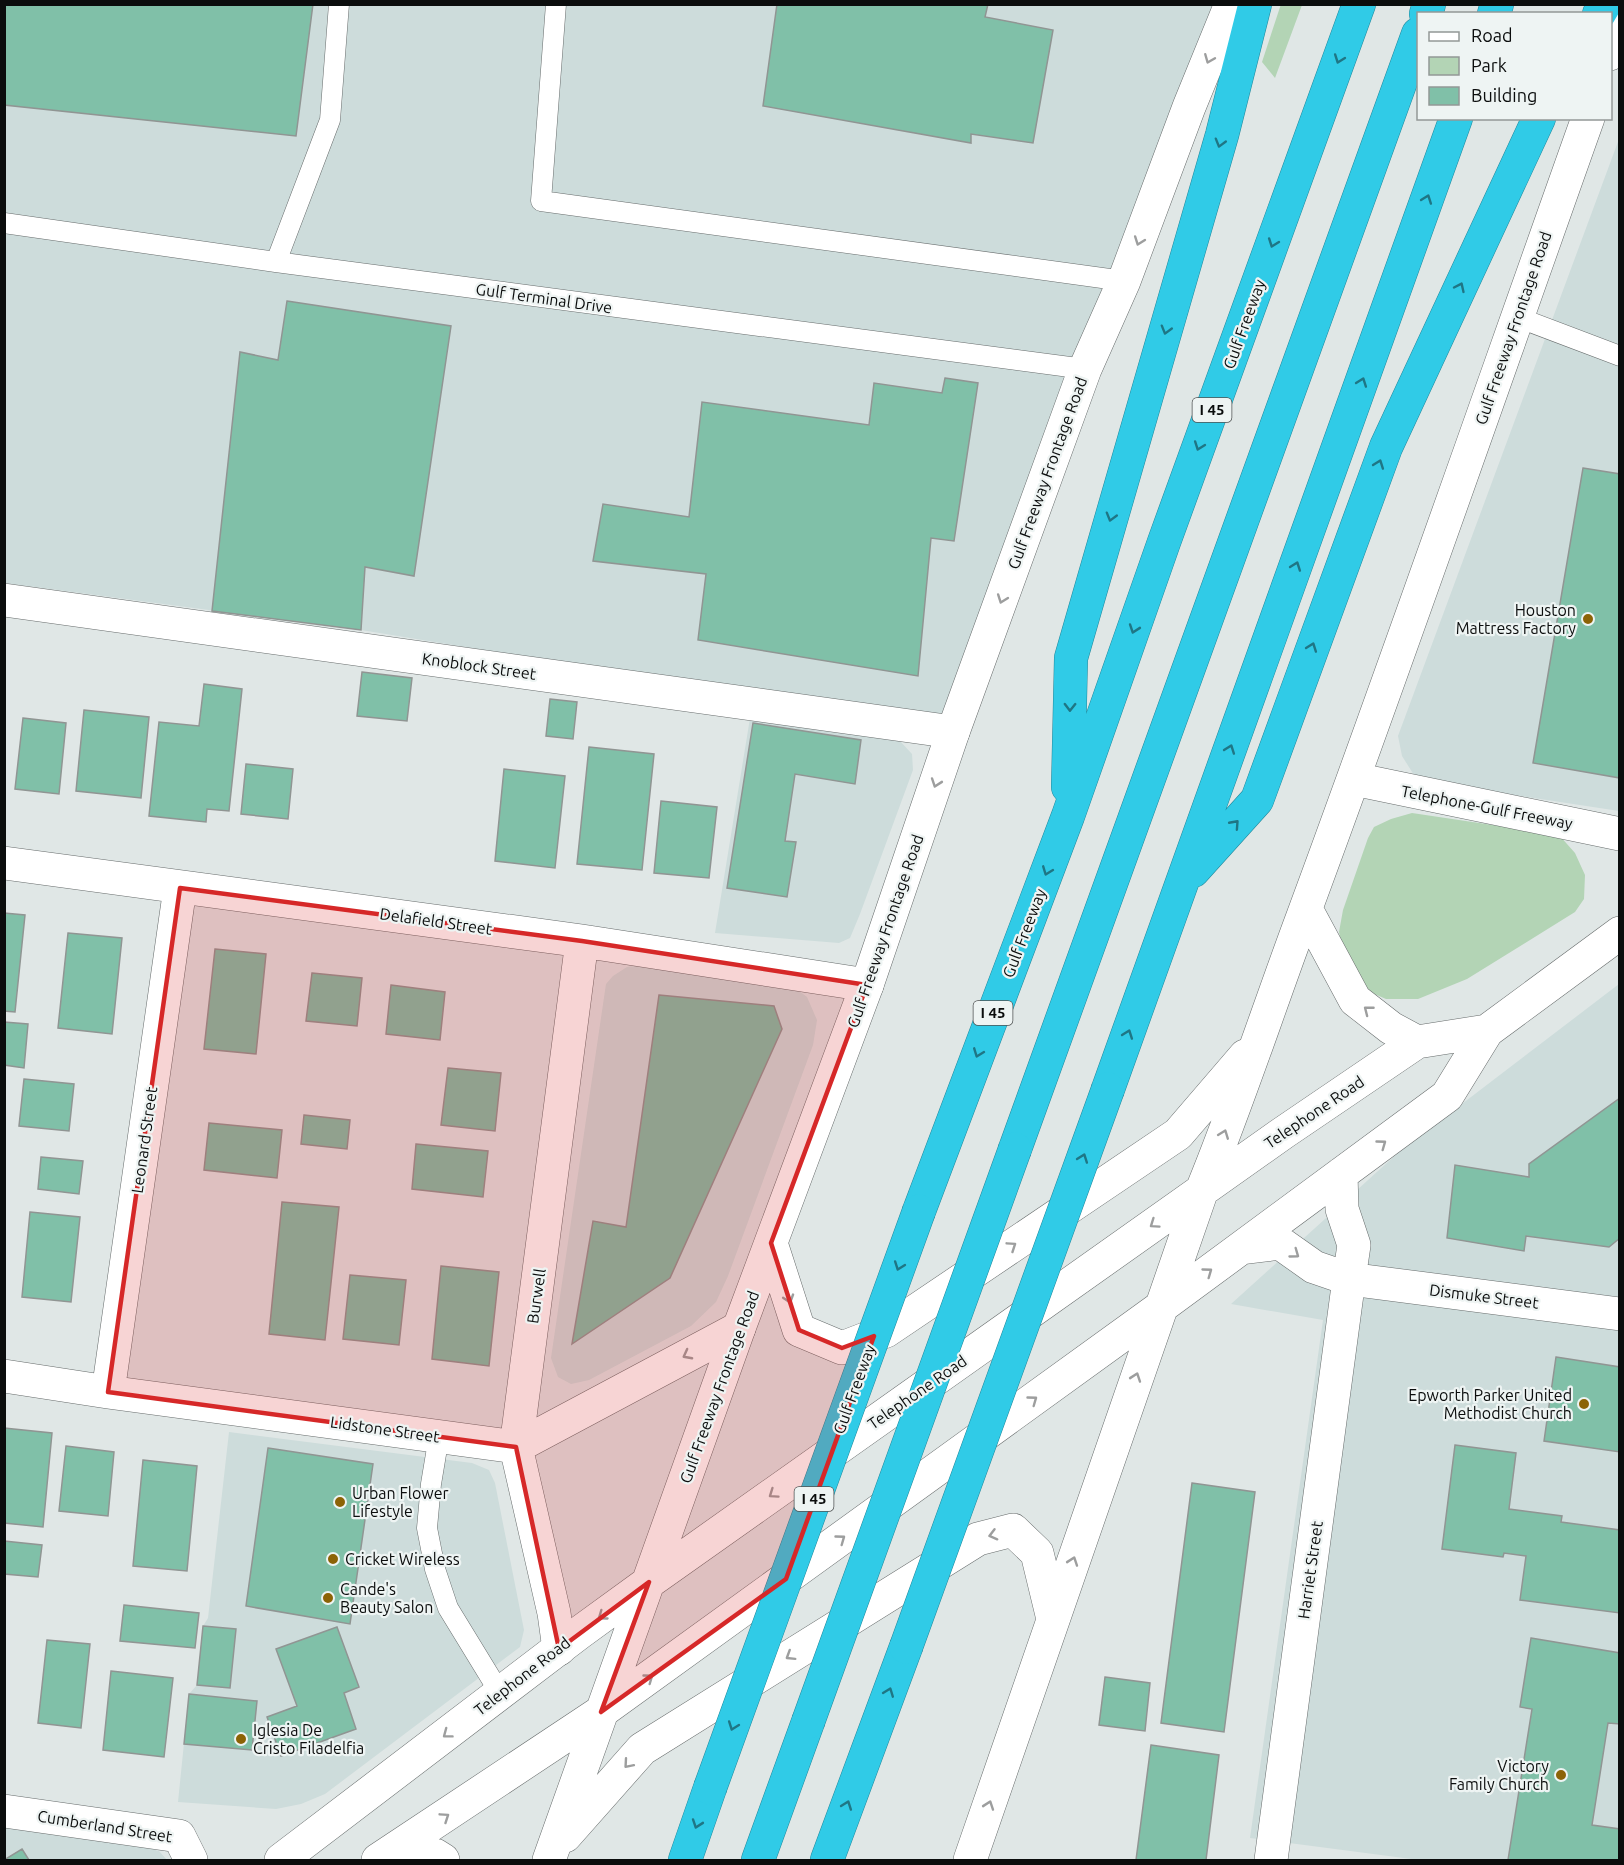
<svg xmlns="http://www.w3.org/2000/svg" width="1624" height="1865" font-family="Ubuntu,sans-serif">
  <style>
    .built { fill: #cddcdb }
    .green { fill: #b3d4b5 }
    .building { fill: #80c0a8; stroke: #909593; stroke-width: 1.5 }
    .lines { fill: none; stroke-linecap: round; stroke-linejoin: round }
    .lane-casing { stroke: #676c6c; stroke-width: 21 }
    .street-casing { stroke: #676c6c; stroke-width: 34 }
    .secondary-casing { stroke: #676c6c; stroke-width: 34 }
    .highway-casing { stroke: #23889b; stroke-width: 34 }
    .lane { stroke: #fff; stroke-width: 20 }
    .street { stroke: #fff; stroke-width: 33 }
    .secondary { stroke: #fff; stroke-width: 33 }
    .highway { stroke: #30cbe7; stroke-width: 33 }
    .highway-bridge-casing { stroke: #23889b; stroke-width: 34; stroke-linecap: butt }
    .highway-bridge { stroke: #30cbe7; stroke-width: 33 }
    .oneway { stroke: #9d9e9e }
    .oneway2 { stroke: #1f7685 }
    .marked { fill: #d62828; fill-opacity: 0.2; stroke: #d62828; stroke-width: 4.5; stroke-linejoin: round }
    .poi-dot { fill: #8c6306; stroke: #eef4f3; stroke-width: 2 }
    .labels { text-anchor: middle; stroke-width: 4.5; stroke-linejoin: round; paint-order: stroke }
    .shield { fill: #eef4f3; stroke: #4f5252; stroke-width: 1.5 }
    .shield-label { font-size: 15px; font-weight: bold; fill: #0b0d0d }
    .street-label { font-size: 16px; fill: #0b0d0d; stroke: #eef4f3 }
    .poi-label { font-size: 16px; fill: #0b0d0d; stroke: #eef4f3; text-anchor: start }
  </style>
  <rect width="100%" height="100%" fill="#e0e7e6"/>
  <path class="built" d="M5 5H1232L953 732 754 694 361 630 5 583Z
    M1619 139V811L1435 783 1414 775 1402 756 1398 736Z
    M751 712 900 741 912 754 913 770 860 914 850 938 839 943 715 933Z
    M644 965 791 985 807 997 817 1020 813 1045 728 1276 716 1302 691 1326 589 1380 571 1384 558 1377 551 1358 606 984 613 976 627 967Z
    M1619 984V1860H1419L1250 1838 1323 1320 1231 1304 1399 1152Z
    M229 1432 472 1463 489 1470 495 1483 524 1630 520 1647 325 1794 301 1804 276 1809 178 1802 189 1694 197 1685 203 1626 208 1618Z
    M4 1823 125 1842 159 1851 167 1860H5Z"/>
  <path class="green" d="M1281 4 1302 5 1275 78 1262 62Z
    M1412 813 1559 835 1575 853 1585 875 1584 899 1575 912 1467 979 1418 999H1386L1365 990 1345 959 1339 932 1343 910 1368 838 1374 827 1391 819Z"/>
  <path class="building" d="M4 4H313L296 136 4 105Z
    M777 4H988L985 17 1053 30 1033 143 971 134V143L763 106Z
    M287 301 451 326 414 576 365 567 361 630 212 611 240 352 278 360Z
    M945 378 978 383 954 541 931 538 918 676 698 640 706 574 593 561 603 504 689 517 702 402 869 425 874 383 942 393Z
    M1583 468 1620 474V778L1533 763Z
    M362 672 412 678 407 721 357 716Z
    M204 684 242 689 229 811 207 809 206 822 149 816 159 722 199 726Z
    M550 699 577 702 573 739 546 736Z
    M84 710 149 717 141 798 76 791Z
    M23 718 66 723 59 794 15 789Z
    M753 723 861 740 855 784 795 774 785 841 796 842 787 897 727 888Z
    M589 747 654 754 642 870 577 864Z
    M246 764 293 769 288 819 241 814Z
    M504 769 565 776 555 868 495 861Z
    M661 801 717 807 709 878 654 873Z
    M4 913 25 915 15 1012 4 1011Z
    M68 933 122 938 112 1034 58 1028Z
    M215 949 266 954 256 1054 204 1049Z
    M312 973 362 978 357 1026 306 1021Z
    M391 985 445 992 440 1040 386 1034Z
    M659 995 774 1006 782 1029 670 1278 572 1344 593 1221 626 1227Z
    M4 1022 28 1024 24 1068 4 1065Z
    M448 1068 501 1073 495 1131 441 1125Z
    M24 1079 74 1084 69 1131 19 1126Z
    M1620 1098V1238L1609 1247 1526 1236 1524 1251 1447 1238 1455 1165 1529 1177V1164Z
    M304 1115 350 1120 347 1149 301 1144Z
    M209 1123 282 1130 277 1178 204 1170Z
    M416 1144 488 1151 483 1197 412 1189Z
    M41 1157 83 1161 79 1194 38 1189Z
    M282 1202 339 1207 325 1340 269 1334Z
    M30 1212 80 1217 71 1302 22 1297Z
    M441 1266 499 1272 489 1366 432 1359Z
    M350 1275 406 1280 399 1345 343 1339Z
    M1556 1357 1620 1367V1452L1544 1441Z
    M4 1428 52 1433 43 1527 4 1523Z
    M1455 1445 1516 1453 1509 1509 1562 1516 1561 1522 1620 1530V1613L1520 1600 1526 1556 1504 1553 1503 1557 1442 1549Z
    M66 1446 114 1452 108 1516 59 1511Z
    M268 1448 373 1464 350 1624 246 1606Z
    M143 1460 197 1466 187 1571 133 1566Z
    M1192 1483 1255 1492 1224 1732 1161 1723Z
    M4 1541 42 1545 38 1577 4 1574Z
    M124 1605 199 1613 195 1648 120 1641Z
    M203 1626 236 1629 230 1688 197 1685Z
    M337 1627 359 1687 344 1693 356 1729 281 1756 267 1717 297 1706 276 1649Z
    M1531 1638 1620 1653V1724L1608 1723 1592 1825 1620 1829V1860H1508L1532 1709 1520 1707Z
    M47 1640 90 1644 81 1728 38 1723Z
    M111 1671 173 1678 164 1757 103 1750Z
    M1105 1677 1150 1683 1145 1731 1099 1725Z
    M189 1694 257 1701 252 1750 184 1744Z
    M1151 1745 1219 1755 1206 1860H1136Z
    M22 1849 29 1860H4Z"/>
  <g class="lines">
    <g class="lane-casing">
      <path id="lane" d="M556 4 541 201 1124 281
        M4 223 276 262 1085 369
        M276 262 330 120 339 4
        M1517 317 1620 356
        M439 1436 431 1484 427 1528 435 1569 448 1608 500 1693"/>
    </g>
    <g class="street-casing">
      <path id="street" d="M4 600 953 732
        M1354 779 1620 834
        M4 863 582 941 867 985
        M4 1376 108 1392 516 1447 739 1328
        M108 1392 180 888
        M559 1649 554 1613 516 1447 582 941
        M4 1811 179 1836 191 1860
        M1271 1860 1349 1279"/>
    </g>
    <g class="secondary-casing">
      <path id="secondary" d="M1610 54 1620 28
        M1306 909 1355 1000 1391 1028 1417 1042
        M1341 1174 1342 1209 1354 1245 1349 1279
        M771 1243 799 1330 842 1348 886 1331 1178 1134 1245 1056
        M1241 1248 1280 1243 1314 1267 1349 1279 1620 1314
        M565 1836 642 1749 978 1539 1013 1530 1037 1553 1053 1619
        M398 1848 435 1855 443 1860
        M281 1860 579 1633 649 1582 1283 1133 1417 1042 1487 1031
        M378 1860 601 1712 1161 1307 1447 1096 1487 1031 1620 933
        M549 1860 739 1328 867 985 953 732 1085 369 1124 281 1189 107 1231 4
        M970 1860 1202 1190C1239 1100 1269 1007 1303 916 1401 651 1493 385 1588 118"/>
    </g>
    <g class="highway-casing">
      <path id="highway" d="M1426 14 1429 4
        M1494 14 1497 4
        M1599 14 1605 4
        M1068 787 1071 658 1222 135 1255 4
        M1193 871 1257 800 1386 447 1539 118
        M1108 1089 1456 118
        M1015 1149 1418 34
        M919 1211 1068 816 1164 542 1359 4
        M685 1860 710 1788
        M758 1860 808 1722
        M827 1860 906 1647"/>
    </g>
    <use href="#lane" class="lane"/>
    <use href="#street" class="street"/>
    <use href="#secondary" class="secondary"/>
    <use href="#highway" class="highway"/>
    <g class="highway-bridge-casing">
      <path id="highway-bridge" d="M906 1647 1108 1089
        M808 1722 1015 1149
        M710 1788 919 1211"/>
    </g>
    <use href="#highway-bridge" class="highway-bridge"/>
  </g>
  <defs><path id="oneway-chevron" d="M-2-3.5L2.5 0L-2 3.5" fill="none" stroke-width="1.6" stroke-linecap="round" stroke-linejoin="round" transform="scale(1.5)"/></defs>
  <g class="oneway">
    <use href="#oneway-chevron" transform="translate(1209 59) rotate(112)"/>
    <use href="#oneway-chevron" transform="translate(1139 241) rotate(110)"/>
    <use href="#oneway-chevron" transform="translate(1002 599) rotate(110)"/>
    <use href="#oneway-chevron" transform="translate(936 783) rotate(109)"/>
    <use href="#oneway-chevron" transform="translate(1368 1010) rotate(-142)"/>
    <use href="#oneway-chevron" transform="translate(1224 1134) rotate(-69)"/>
    <use href="#oneway-chevron" transform="translate(1382 1144) rotate(-36)"/>
    <use href="#oneway-chevron" transform="translate(1154 1224) rotate(145)"/>
    <use href="#oneway-chevron" transform="translate(1012 1246) rotate(-34)"/>
    <use href="#oneway-chevron" transform="translate(1295 1254) rotate(36)"/>
    <use href="#oneway-chevron" transform="translate(1208 1272) rotate(-36)"/>
    <use href="#oneway-chevron" transform="translate(789 1299) rotate(72)"/>
    <use href="#oneway-chevron" transform="translate(687 1355) rotate(152)"/>
    <use href="#oneway-chevron" transform="translate(1136 1377) rotate(-71)"/>
    <use href="#oneway-chevron" transform="translate(1033 1400) rotate(-36)"/>
    <use href="#oneway-chevron" transform="translate(773 1494) rotate(145)"/>
    <use href="#oneway-chevron" transform="translate(993 1535) rotate(165)"/>
    <use href="#oneway-chevron" transform="translate(841 1539) rotate(-36)"/>
    <use href="#oneway-chevron" transform="translate(1073 1561) rotate(-71)"/>
    <use href="#oneway-chevron" transform="translate(602 1616) rotate(144)"/>
    <use href="#oneway-chevron" transform="translate(790 1656) rotate(148)"/>
    <use href="#oneway-chevron" transform="translate(649 1678) rotate(-36)"/>
    <use href="#oneway-chevron" transform="translate(447 1734) rotate(143)"/>
    <use href="#oneway-chevron" transform="translate(628 1764) rotate(131)"/>
    <use href="#oneway-chevron" transform="translate(989 1805) rotate(-71)"/>
    <use href="#oneway-chevron" transform="translate(445 1817) rotate(-34)"/>
  </g>
  <g class="oneway2">
    <use href="#oneway-chevron" transform="translate(1339 59) rotate(110)"/>
    <use href="#oneway-chevron" transform="translate(1220 143) rotate(106)"/>
    <use href="#oneway-chevron" transform="translate(1427 199) rotate(-70)"/>
    <use href="#oneway-chevron" transform="translate(1273 243) rotate(110)"/>
    <use href="#oneway-chevron" transform="translate(1460 287) rotate(-65)"/>
    <use href="#oneway-chevron" transform="translate(1166 330) rotate(106)"/>
    <use href="#oneway-chevron" transform="translate(1362 382) rotate(-70)"/>
    <use href="#oneway-chevron" transform="translate(1199 446) rotate(110)"/>
    <use href="#oneway-chevron" transform="translate(1379 464) rotate(-70)"/>
    <use href="#oneway-chevron" transform="translate(1111 517) rotate(106)"/>
    <use href="#oneway-chevron" transform="translate(1296 566) rotate(-70)"/>
    <use href="#oneway-chevron" transform="translate(1134 629) rotate(109)"/>
    <use href="#oneway-chevron" transform="translate(1312 647) rotate(-70)"/>
    <use href="#oneway-chevron" transform="translate(1070 707) rotate(91)"/>
    <use href="#oneway-chevron" transform="translate(1230 749) rotate(-70)"/>
    <use href="#oneway-chevron" transform="translate(1235 824) rotate(-48)"/>
    <use href="#oneway-chevron" transform="translate(1047 871) rotate(111)"/>
    <use href="#oneway-chevron" transform="translate(1128 1034) rotate(-70)"/>
    <use href="#oneway-chevron" transform="translate(978 1053) rotate(111)"/>
    <use href="#oneway-chevron" transform="translate(1083 1158) rotate(-70)"/>
    <use href="#oneway-chevron" transform="translate(899 1266) rotate(110)"/>
    <use href="#oneway-chevron" transform="translate(889 1692) rotate(-69)"/>
    <use href="#oneway-chevron" transform="translate(733 1726) rotate(110)"/>
    <use href="#oneway-chevron" transform="translate(847 1805) rotate(-70)"/>
    <use href="#oneway-chevron" transform="translate(697 1824) rotate(109)"/>
  </g>
  <path class="marked" d="M180 888 582 941 867 985 771 1243 799 1330 842 1348 874 1336 786 1579 601 1712 649 1582 559 1649 516 1447 108 1392Z"/>
  <g class="poi-dot">
    <circle cx="1588" cy="619" r="6"/>
    <circle cx="1584" cy="1404" r="6"/>
    <circle cx="340" cy="1502" r="6"/>
    <circle cx="333" cy="1559" r="6"/>
    <circle cx="328" cy="1598" r="6"/>
    <circle cx="241" cy="1739" r="6"/>
    <circle cx="1561" cy="1775" r="6"/>
  </g>
  <g class="labels">
    <g class="shield">
      <rect x="1192.5" y="398" width="39" height="24" rx="4.5"/>
      <rect x="973.5" y="1001" width="39" height="24" rx="4.5"/>
      <rect x="794.5" y="1487" width="39" height="24" rx="4.5"/>
    </g>
    <g class="shield-label">
      <text x="1212" y="415">I 45</text>
      <text x="993" y="1018">I 45</text>
      <text x="814" y="1504">I 45</text>
    </g>
    <g class="street-label">
      <text transform="translate(544 298) rotate(8)" y="6">Gulf Terminal Drive</text>
      <text transform="translate(1244 324) rotate(-70)" y="6">Gulf Freeway</text>
      <text transform="translate(1513 328) rotate(-71)" y="6">Gulf Freeway Frontage Road</text>
      <text transform="translate(1047 473) rotate(-70)" y="6">Gulf Freeway Frontage Road</text>
      <text transform="translate(479 666) rotate(8)" y="6">Knoblock Street</text>
      <text transform="translate(1487 807) rotate(11)" y="6">Telephone-Gulf Freeway</text>
      <text transform="translate(436 921) rotate(8)" y="6">Delafield Street</text>
      <text transform="translate(885 931) rotate(-71)" y="6">Gulf Freeway Frontage Road</text>
      <text transform="translate(1024 933) rotate(-69)" y="6">Gulf Freeway</text>
      <text transform="translate(1314 1112) rotate(-34)" y="6">Telephone Road</text>
      <text transform="translate(144 1140) rotate(-82)" y="6">Leonard Street</text>
      <text transform="translate(536 1296) rotate(-82)" y="6">Burwell</text>
      <text transform="translate(1484 1296) rotate(7)" y="6">Dismuke Street</text>
      <text transform="translate(719 1387) rotate(-70)" y="6">Gulf Freeway Frontage Road</text>
      <text transform="translate(854 1389) rotate(-70)" y="6">Gulf Freeway</text>
      <text transform="translate(917 1392) rotate(-35)" y="6">Telephone Road</text>
      <text transform="translate(385 1429) rotate(8)" y="6">Lidstone Street</text>
      <text transform="translate(1310 1570) rotate(-82)" y="6">Harriet Street</text>
      <text transform="translate(522 1676) rotate(-38)" y="6">Telephone Road</text>
      <text transform="translate(105 1826) rotate(9)" y="6">Cumberland Street</text>
    </g>
    <g class="poi-label">
      <text x="1576" y="616" text-anchor="end">Houston<tspan x="1576" dy="18">Mattress Factory</tspan></text>
      <text x="1572" y="1401" text-anchor="end">Epworth Parker United<tspan x="1572" dy="18">Methodist Church</tspan></text>
      <text x="352" y="1499">Urban Flower<tspan x="352" dy="18">Lifestyle</tspan></text>
      <text x="345" y="1565">Cricket Wireless</text>
      <text x="340" y="1595">Cande's<tspan x="340" dy="18">Beauty Salon</tspan></text>
      <text x="253" y="1736">Iglesia De<tspan x="253" dy="18">Cristo Filadelfia</tspan></text>
      <text x="1549" y="1772" text-anchor="end">Victory<tspan x="1549" dy="18">Family Church</tspan></text>
    </g>
  </g>
  <rect width="1624" height="1865" fill="none" stroke="#0b0d0d" stroke-width="12"/>
  <rect x="1417" y="12" width="195" height="108" fill="#eef4f3" stroke="#939897" stroke-width="1.5"/>
  <rect x="1429" y="32" width="30" height="9" fill="#ffffff" stroke="#939897" stroke-width="1.5"/>
  <text x="1471" y="42" font-size="18" fill="#0b0d0d">Road</text>
  <rect x="1429" y="57" width="30" height="18" fill="#b3d4b5" stroke="#939897" stroke-width="1.5"/>
  <text x="1471" y="72" font-size="18" fill="#0b0d0d">Park</text>
  <rect x="1429" y="87" width="30" height="18" fill="#80c0a8" stroke="#939897" stroke-width="1.5"/>
  <text x="1471" y="102" font-size="18" fill="#0b0d0d">Building</text>
</svg>
